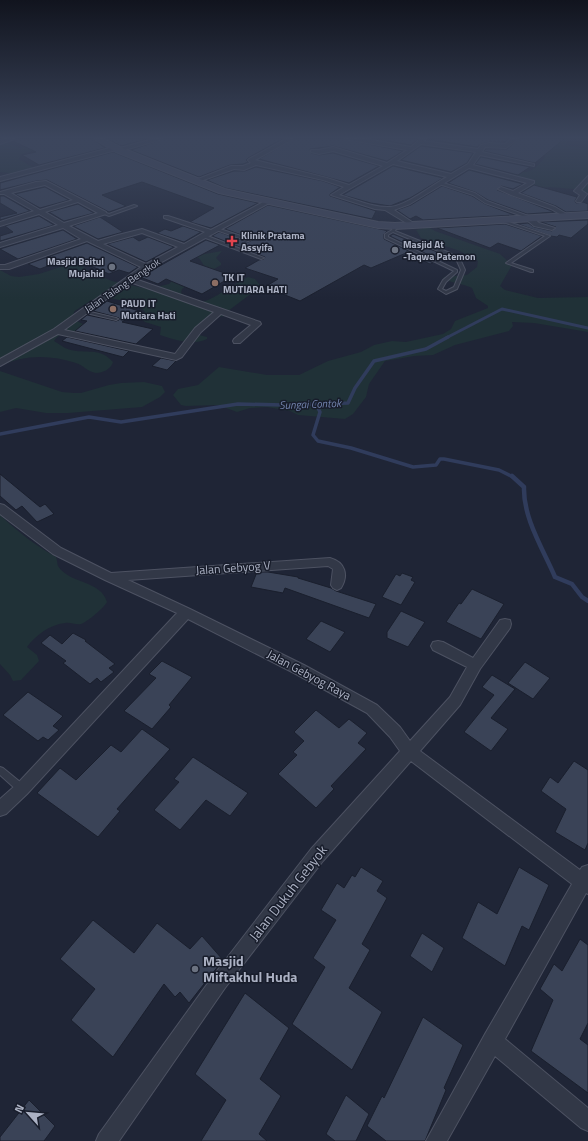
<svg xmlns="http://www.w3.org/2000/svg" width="588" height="1141" font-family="'Titillium Web',sans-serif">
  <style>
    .green { fill: #203137 }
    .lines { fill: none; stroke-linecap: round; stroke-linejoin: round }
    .stream-far2 { stroke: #303c5c; stroke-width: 3 }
    .stream-far1 { stroke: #303c5c; stroke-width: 3.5 }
    .stream { stroke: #303c5c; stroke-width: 4.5 }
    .building { fill: #3a4357; stroke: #1a1f2d }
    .service-casing { stroke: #4d5262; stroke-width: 2 }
    .minor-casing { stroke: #4d5262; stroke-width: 2 }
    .secondary-casing { stroke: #4d5262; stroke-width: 2 }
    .service { fill: #323847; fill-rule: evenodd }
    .minor { fill: #323847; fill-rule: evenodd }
    .secondary { fill: #40465a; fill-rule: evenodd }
    .health-dot { fill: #e0444e; stroke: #181d2b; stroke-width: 1.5 }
    .worship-dot { fill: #6b7280; stroke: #181d2b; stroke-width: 1.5 }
    .education-dot { fill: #8d6e63; stroke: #181d2b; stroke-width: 1.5 }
    .labels { text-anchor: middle; stroke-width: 3; stroke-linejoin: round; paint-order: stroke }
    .far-poi-label { font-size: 10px; font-weight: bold; fill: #acb2c4; stroke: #181d2b; text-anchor: start }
    .far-street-label { font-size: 10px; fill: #acb2c4; stroke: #181d2b }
    .far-water-label { font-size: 11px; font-style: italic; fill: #7384ae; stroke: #181d2b }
    .street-label { font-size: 12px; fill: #acb2c4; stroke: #181d2b }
    .near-street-label { font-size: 14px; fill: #acb2c4; stroke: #181d2b }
    .near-poi-label { font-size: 14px; font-weight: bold; fill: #acb2c4; stroke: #181d2b; text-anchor: start }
  </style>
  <rect width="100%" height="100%" fill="#1f2536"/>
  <path class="green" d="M518 139H569L565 145 588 149V193L574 189 550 187 527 191 523 189 532 181 511 174 516 171C519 171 523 172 526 172 534 171 544 160 547 153L515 143Z
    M8 143 20 148 31 145 54 146 21 154 19 159 39 171C26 177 13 173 0 172V144Z
    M428 227 435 231 500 254 512 265 500 286 505 290 538 298 588 297V332L534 323 512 322 513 326 509 331 455 345 433 355 414 356 385 361 369 384 366 397 353 414 345 419 298 415 290 411 267 407 250 408 237 412 218 405 186 406 181 405 173 395 178 389 198 385 219 367 267 375H299L328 361 361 352 374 345 392 341 406 342 443 334 451 329 455 321 488 308V306L476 298 472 288C463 283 450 284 443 277L467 275 477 267 478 261 460 251 421 238 416 230Z
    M222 251 216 258 221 263V265L187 285 182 289 181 293C186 296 195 301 201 302 210 302 239 281 248 277L255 279 260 285V287L228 311V316L214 317 195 334 207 337V339C192 346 175 340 160 335L161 327 145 322 140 318 145 312C140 303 108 296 98 298 91 299 83 306 76 310L74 312 73 319 110 338C92 337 67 322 54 341 58 343 61 346 65 348 83 356 98 345 113 362 111 369 103 373 96 373 88 372 83 365 76 363 51 355 25 354 0 366V270L11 276 19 277 39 274 73 263 81 265 92 273 112 281 148 289 169 284 173 280 205 267 199 258 193 256Z
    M0 371 62 392 74 393H81L109 385 121 383 144 382 162 386 165 392 160 397 142 407 68 413H46L16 408 0 412Z
    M0 515C18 532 35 545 56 557 57 559 57 564 58 566 69 584 101 580 107 602 104 608 87 622 81 624 76 625 70 622 65 623 49 625 36 635 27 647L37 655 39 661 21 680 13 681 10 675 0 664Z"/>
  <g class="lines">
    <path class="stream-far2" d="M446 338 502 309 588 328"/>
    <path class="stream-far1" d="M316 404 320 412 313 435 318 441 351 448 413 467 436 465 440 459H444L499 470 513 477
      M0 434 89 417 121 422 238 404 283 405 348 403 355 388 374 361 426 349 448 337"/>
    <path class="stream" d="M512 476 524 487C523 518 543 549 555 577L572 584 582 597 588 601"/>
  </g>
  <path class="building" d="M16 139H93L105 148 39 165 22 155 36 152 13 141Z
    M108 139H147L121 146Z
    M164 139H282L248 158 246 160 248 162 243 164 230 165 199 177 131 150Z
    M294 139H343L403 151 387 161 333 146 310 149 311 153 319 155 333 153 379 166 349 183 259 159Z
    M376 139H418L411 145Z
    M427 139H508L504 142H489L481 144 477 147Z
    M519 139H564L535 163 484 151 486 149H507Z
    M421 146 473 153 467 163 451 172 401 160Z
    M113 152 218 194 258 203 211 228 190 222 214 208 142 182 102 195 126 206 109 212 47 180 36 181 0 190V183Z
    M481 157 530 167 518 175 475 164Z
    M393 166 443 178 410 198 390 206 371 203 343 195Z
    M256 167 323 181 340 187 330 194V196L376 211 372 219 225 188 207 180 234 171H245Z
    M469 170 523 184 513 189 501 186 497 190 554 212 527 214 488 200 475 192 448 183Z
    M534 185 577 197 575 201 576 203 583 202 588 204V211L566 212 556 206 521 193Z
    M442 186 472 196 485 204 514 215 423 220 416 216 410 219 397 210 411 205Z
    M45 187 69 200 40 208 15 194Z
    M0 196H4L30 211 0 220V217L17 213 0 203Z
    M78 204 94 213 64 221 49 212Z
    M268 205 384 230 387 231 384 234V239L433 263 430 264 406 253 371 268 364 265 300 301 265 287 278 279 245 268 259 260 264 259 265 257 212 236 219 232 248 242 251 241 252 240 250 238 225 229Z
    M39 216 54 225 0 241V236L13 232 5 226Z
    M100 217 123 232 98 239 73 226Z
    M588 220V224L571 238 559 235 557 237 551 236 518 224 528 223 534 227 552 231 556 227 541 222Z
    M505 224 542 236 521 251 498 243 490 248 437 228Z
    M183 226 201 232 184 242 157 233 165 229 171 231Z
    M63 230 77 239 18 259 0 249Z
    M393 234 447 256 439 260 390 236Z
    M133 237 139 241 148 237 174 247 146 262 107 244Z
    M206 240 220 245 190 261 233 276 202 294 166 279 158 284 140 277Z
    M87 243 138 267 129 273 119 270 109 274 71 257 40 269 28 264Z
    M107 301 139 311 122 322 153 329 136 344 75 331 87 321 81 320 87 315 116 321 119 320V318L116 317 93 311Z
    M67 337 129 351 123 357 62 341Z
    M161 358 176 361 167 370 152 366Z
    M0 474 40 507 45 504 54 514 37 522 22 506 16 510 0 496Z
    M257 572H268L298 577V578L331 588 336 591 376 604 369 618 285 588 283 593 251 587Z
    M402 573 413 577 411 580 415 582 401 605 382 597 396 574 400 576Z
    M472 589 504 604 481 639 446 622 459 603 461 604Z
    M401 611 425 622 408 647 387 638V632Z
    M321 621 345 632 330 652 306 639Z
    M73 633 86 640 85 641 115 664 109 668 114 672 101 682 97 678 90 684 63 663 66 661 41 643 50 635 62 644Z
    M162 661 192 677 169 705 171 707 152 729 124 711 156 678 149 674Z
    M525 662 550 678 533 699 508 683Z
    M492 675 515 689 491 718 508 729 491 751 464 732 494 695 482 687Z
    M28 692 63 716 53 726 59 730 48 740 43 737 38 741 3 715Z
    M316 710 339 728 349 719 367 733 358 743 366 749 331 786 334 789 316 808 278 774 297 755 293 752 304 741 294 732Z
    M142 729 170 749 117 809 120 811 98 837 37 793 60 768 76 780 111 745 121 752Z
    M193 757 248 793 230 816 206 800 180 830 154 810 179 782 174 779Z
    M574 761 588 770V843L585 850 555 832 566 809 541 791 550 777 558 783Z
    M361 867 383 881 377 891 387 898 362 944 370 950 349 988 382 1012 352 1070 292 1024 325 967 313 958 336 920 321 910 337 883 344 888 352 875 355 877Z
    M519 867 549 885 529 930 522 926 505 966 462 938 478 902 497 914Z
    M93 920 134 953 157 923 190 949 202 936 223 960 189 1003 180 992 175 997 164 984 113 1057 71 1020 95 989 60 959Z
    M422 933 444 948 432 972 410 956Z
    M580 939 588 945V1023L580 1039 588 1045V1093L531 1051 553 1000 540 989 554 964 562 971Z
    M245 993 289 1028 260 1079 281 1096 259 1134 267 1141H201L226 1100 195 1074Z
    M423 1017 463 1045 444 1088 446 1090 425 1141H386L367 1126 382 1096 384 1098Z
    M346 1095 369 1114 356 1141H335L326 1134Z
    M29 1100 55 1126 44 1141H0V1137Z"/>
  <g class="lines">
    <g class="service-casing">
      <path id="service" d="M440 182 475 193 487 201 534 218 531 219 485 203 473 195 439 184Z
        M134 205 137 206 109 216 102 213 104 212 109 214Z
        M500 219 550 236 511 263 533 270V272H531L506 263 545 236 500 221Z
        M394 225 397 226 395 231 450 253 460 259 465 270 457 289 446 294 438 289 443 280 454 271 385 238V234L392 230ZM393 232 448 255 457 261 461 270 454 287 446 291 442 289 446 282 457 272V270L388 237V235Z
        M217 228 250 239 251 240 248 241 216 230 215 229Z
        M203 235H205L264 258 261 259 203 237Z
        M82 310 116 318 118 319 116 320 82 312Z
        M0 767 3 768 25 786 26 789 25 792 22 793 19 792 0 775Z"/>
    </g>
    <g class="minor-casing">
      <path id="minor" d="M5 139H15L0 144V140Z
        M153 139H163L121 151 116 150 0 181V177L117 146 120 148Z
        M286 139H293L255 160 327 178 349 185 383 166 333 151 319 154 311 152V150H319L333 147 387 163 407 150 344 139H367L411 147 420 139H426L424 141 478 149 481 145 489 143 505 144 511 139H518L506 148 485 147 482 152 534 164V166L480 155 473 165 534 181V183L518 193 555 207 570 216 565 217 551 209 511 195 498 189 501 187 513 191 527 183 469 168 410 204 394 210 415 224 416 225 413 227 385 210 375 209 331 195 344 187 323 180 256 165 244 170 234 169 198 182 193 181 231 166H243L251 163 248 160 249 159ZM421 144 476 152 468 164 451 174 397 161ZM393 164 447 177C432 185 406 206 390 207 373 208 355 199 339 195Z
        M588 176V182L581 190 587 194 581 202H577L576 201 580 195 574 191Z
        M46 181 106 212V214L69 226 98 241 118 235 142 229 184 244 205 232 164 218V216H168L211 230 267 200H271V202L149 269 135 279 260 322 261 324 240 343H234L233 341 234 339 251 325 221 314 201 332 182 357 176 360 58 334 0 366V359L54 329 141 267 87 241 9 269H0V265H5L81 239 63 228 0 247V243L58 225 39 214 0 226V222L34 211 4 194H0V192L36 182ZM45 185 73 200 40 210 11 193ZM78 202 98 213 64 223 45 212ZM142 233 178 247 146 264 103 244ZM130 282 214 312 195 328 175 354 64 330Z
        M528 217H532L539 223 555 228 552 230 534 226 528 221Z
        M0 504 4 505 61 548 111 573 330 558C345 562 349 575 341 588L337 590 333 588 331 585 333 569 328 566 128 580 190 609 304 665 377 705 400 727 410 741 450 697 467 667 433 650 431 646 433 642 438 641 443 642 473 658 500 620 505 619 510 620 511 624 510 628 480 669 460 705 420 751 580 870 582 867 588 865V894L586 893 505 1039 588 1108V1131L581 1128 495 1056 447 1141H426L485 1034 572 884 411 761 323 861 225 988 119 1141H96L99 1134 213 976 311 849 400 751 390 737 367 713 294 673 188 619 27 794 6 814 0 816V799L17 784 177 613 105 580 53 554 0 514Z"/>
    </g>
    <g class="secondary-casing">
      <path id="secondary" d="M94 139H104L122 148 225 189 378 222 395 223 588 212V218L395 229 378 228 219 193 116 152Z"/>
    </g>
    <use href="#service" class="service"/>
    <use href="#minor" class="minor"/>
    <use href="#secondary" class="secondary"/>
  </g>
  <linearGradient id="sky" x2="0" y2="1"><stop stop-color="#11141e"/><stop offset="0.46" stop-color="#3c465d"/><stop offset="1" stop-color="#3c465d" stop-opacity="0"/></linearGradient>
  <rect width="588" height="299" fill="url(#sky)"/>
  <path class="health-dot" d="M230 235h4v4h4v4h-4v4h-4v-4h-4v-4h4z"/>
  <g class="worship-dot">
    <circle cx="395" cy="250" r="4"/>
    <circle cx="112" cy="267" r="4"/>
    <circle cx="195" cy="969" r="4"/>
  </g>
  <g class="education-dot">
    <circle cx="215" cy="283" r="4"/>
    <circle cx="113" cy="309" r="4"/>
  </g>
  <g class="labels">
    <g class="far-poi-label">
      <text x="241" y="239">Klinik Pratama<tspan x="241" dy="12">Assyifa</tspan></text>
      <text x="403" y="248">Masjid At<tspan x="403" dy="12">-Taqwa Patemon</tspan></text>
      <text x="104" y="265" text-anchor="end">Masjid Baitul<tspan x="104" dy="12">Mujahid</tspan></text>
      <text x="223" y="281">TK IT<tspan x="223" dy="12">MUTIARA HATI</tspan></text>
      <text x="121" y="307">PAUD IT<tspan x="121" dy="12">Mutiara Hati</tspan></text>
    </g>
    <g class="far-street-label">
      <text transform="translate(122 285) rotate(-34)" y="4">Jalan Talang Bengkok</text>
    </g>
    <g class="far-water-label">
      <text transform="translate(310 404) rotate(-2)" y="4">Sungai Contok</text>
    </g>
    <g class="street-label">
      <text transform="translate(233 568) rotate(-4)" y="4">Jalan Gebyog V</text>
      <text transform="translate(309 675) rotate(28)" y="4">Jalan Gebyog Raya</text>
    </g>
    <g class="near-street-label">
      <text transform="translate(288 893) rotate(-52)" y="5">Jalan Dukuh Gebyok</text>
    </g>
    <g class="near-poi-label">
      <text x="203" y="966">Masjid<tspan x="203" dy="16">Miftakhul Huda</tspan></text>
    </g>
  </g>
  <g transform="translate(28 1113) rotate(297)" stroke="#181d2b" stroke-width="3" paint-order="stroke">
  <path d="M0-3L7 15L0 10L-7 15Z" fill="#acb2c4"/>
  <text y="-6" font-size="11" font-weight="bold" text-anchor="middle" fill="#acb2c4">N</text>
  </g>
</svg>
